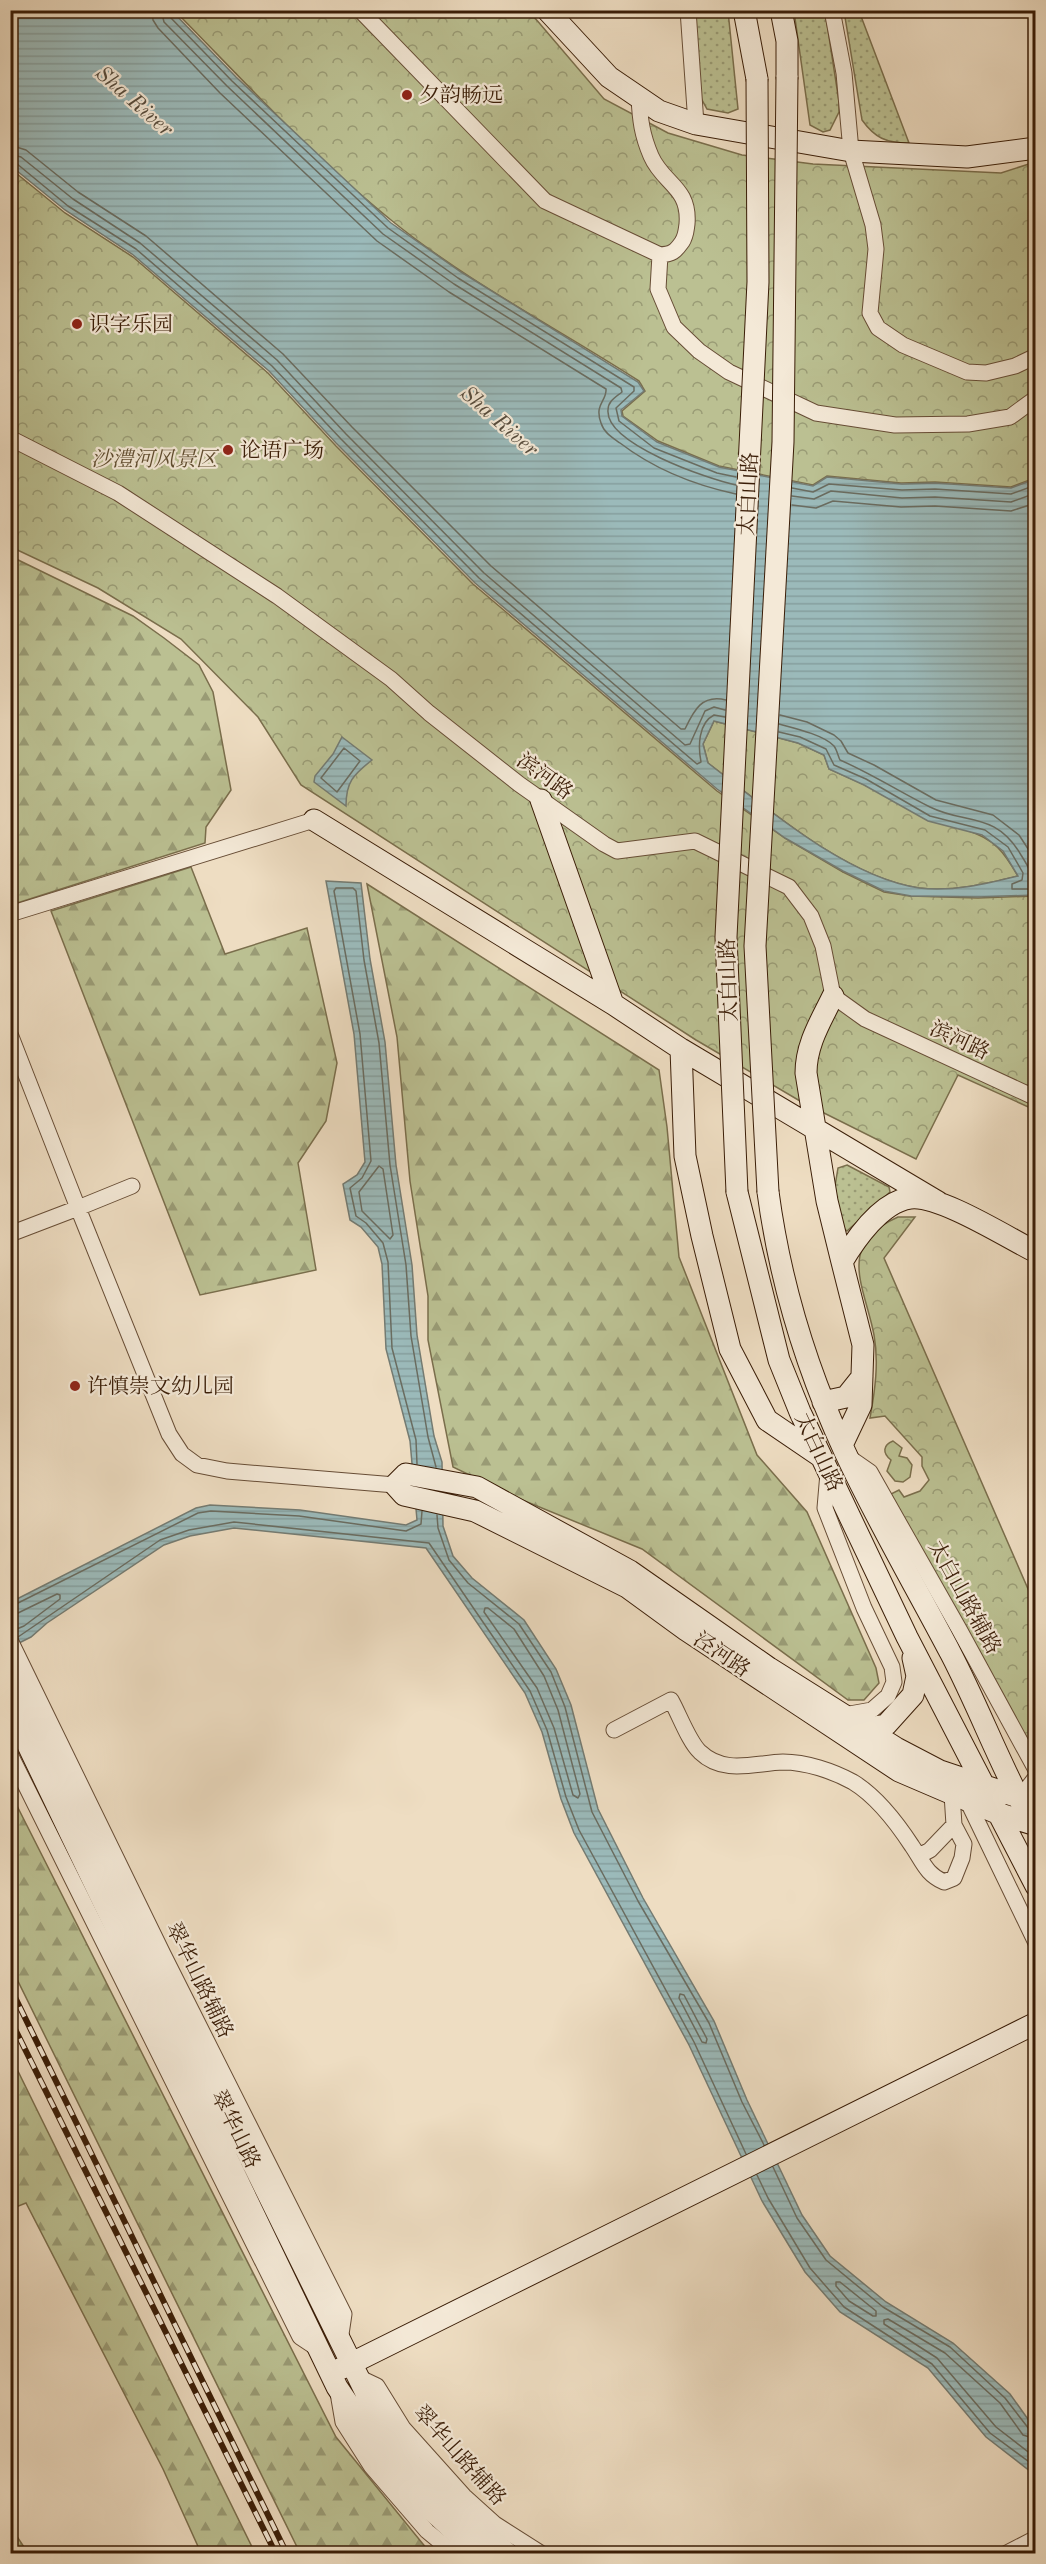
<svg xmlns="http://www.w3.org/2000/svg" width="1046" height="2564" font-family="'Old Standard TT','Noto Serif SC',serif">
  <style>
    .grass { fill: #bbc092; stroke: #7a6e4c; stroke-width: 1.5 }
    .forest { fill: url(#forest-firs); stroke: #7a6e4c; stroke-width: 1.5 }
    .park { fill: url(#park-crowns); stroke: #7a6e4c; stroke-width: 1.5 }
    .garden { fill: url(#garden-dots); stroke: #7a6e4c; stroke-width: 1.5 }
    .water { fill: url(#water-rules); stroke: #747b72; stroke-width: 1.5; fill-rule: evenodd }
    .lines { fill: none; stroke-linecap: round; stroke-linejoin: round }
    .shore { stroke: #6a6c60; stroke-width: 1.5 }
    .street-casing { stroke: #674d36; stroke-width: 17 }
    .secondary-casing { stroke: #3a1d07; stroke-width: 23 }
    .street { stroke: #f4e9d7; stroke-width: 15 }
    .secondary { stroke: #f4e9d7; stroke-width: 21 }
    .rail-casing { stroke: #3a1d07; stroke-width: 6 }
    .rail { stroke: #f4e9d7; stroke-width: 4; stroke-dasharray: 11; stroke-linecap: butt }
    .secondary-bridge-casing { stroke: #3a1d07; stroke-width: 23; stroke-linecap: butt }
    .secondary-bridge { stroke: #f4e9d7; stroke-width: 21 }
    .poi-dot { fill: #8f2418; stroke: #f4e9d7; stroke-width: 2 }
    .labels { text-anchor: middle; stroke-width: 4.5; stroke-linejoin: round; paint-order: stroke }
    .poi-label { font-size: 21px; fill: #3a1d07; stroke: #f4e9d7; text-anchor: start }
    .park-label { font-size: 21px; font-style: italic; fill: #614e31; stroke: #f4e9d7 }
    .street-label { font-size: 21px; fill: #3a1d07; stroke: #f4e9d7 }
    .water-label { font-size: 22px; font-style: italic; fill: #574c3d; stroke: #f4e9d7 }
  </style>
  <defs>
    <pattern id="forest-firs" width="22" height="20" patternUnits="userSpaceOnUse" patternTransform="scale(1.5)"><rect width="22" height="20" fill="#bbc092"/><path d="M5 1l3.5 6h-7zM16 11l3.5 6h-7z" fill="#999b75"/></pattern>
    <pattern id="park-crowns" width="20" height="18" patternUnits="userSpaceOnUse" patternTransform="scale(1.5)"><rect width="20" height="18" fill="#bbc092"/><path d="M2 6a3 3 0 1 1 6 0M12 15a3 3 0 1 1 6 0" fill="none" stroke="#999b75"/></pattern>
    <pattern id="garden-dots" width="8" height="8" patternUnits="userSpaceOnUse" patternTransform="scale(1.5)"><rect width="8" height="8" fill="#bbc092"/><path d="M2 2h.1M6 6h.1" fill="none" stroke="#999b75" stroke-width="1.8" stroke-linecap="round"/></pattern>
    <pattern id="water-rules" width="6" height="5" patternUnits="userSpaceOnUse" patternTransform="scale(1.5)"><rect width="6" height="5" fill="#9bbaba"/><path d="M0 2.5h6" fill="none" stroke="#869f9e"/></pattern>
  </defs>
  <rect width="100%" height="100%" fill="#eeddc2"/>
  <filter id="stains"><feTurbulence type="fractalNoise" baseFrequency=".00333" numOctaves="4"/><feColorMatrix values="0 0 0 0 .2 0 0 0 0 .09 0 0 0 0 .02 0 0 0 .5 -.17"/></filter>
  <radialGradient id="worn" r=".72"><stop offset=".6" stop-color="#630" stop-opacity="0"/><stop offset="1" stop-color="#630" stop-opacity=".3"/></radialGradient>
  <path class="grass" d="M893 1441 902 1448 899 1456 907 1458 912 1465 910 1477 903 1482 895 1481 887 1471 891 1460C882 1453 883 1445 893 1441Z"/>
  <path class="forest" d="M10 556 133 616 164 638 199 665 213 692 231 790 206 827 205 843 11 905Z
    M191 867 225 954 307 928 337 1063 326 1121 298 1163 316 1270 200 1295 51 911Z
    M367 884 659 1070 667 1127 679 1257 757 1455 807 1512 876 1668 879 1683 864 1700H848L642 1549 515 1497 453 1467 428 1340V1296L410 1181 397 1037Z
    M10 1792 336 2437 427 2549 434 2553H300L11 1967Z
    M10 2057H11L255 2553H201L163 2469 26 2203 11 2209Z
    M10 2526 28 2553H11Z"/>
  <path class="park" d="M175 11H529L604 99 668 133 742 155 813 164 1001 173 1035 162V478L1011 487 935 482 901 483 827 476 813 485 719 466 658 441 623 416 622 411 645 391 639 381C557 328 467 282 391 220 313 157 245 82 175 11Z
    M11 169 65 213 133 257 268 373 336 446 473 584 717 791 785 838 843 872 884 892 910 896 978 898 1035 896V1110L958 1075 916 1159 800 1101 696 1040 301 785 258 717 181 639 98 588 11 547Z
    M714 721 798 743 824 755 829 769 966 830C995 839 1004 852 1018 876 986 884 953 892 919 888 846 878 765 806 708 763L703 744Z
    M898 1217H915L884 1258 1035 1605V1761L887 1496 899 1490 904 1497 920 1491 929 1480 922 1466V1457L885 1416 870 1418C875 1391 879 1362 874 1335 865 1287 835 1245 898 1217Z"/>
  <path class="garden" d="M695 11H728L738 109 728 113 707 109 701 98Z
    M794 11H825L839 102V112L830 130 823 132 810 125Z
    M844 11H859L909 143C886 143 875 138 862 120Z
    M847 1165 889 1187 890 1192 847 1231 841 1226 835 1186 838 1168Z"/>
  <path class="water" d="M10 11H172L236 77 391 223 461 272 638 382 644 391 621 410 622 416 657 442 719 467 813 486 827 477 902 484 935 483 1011 488 1035 479V895L978 897 911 896 884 891 843 871 785 838 717 789 475 583 336 443 269 371 132 254 65 210 11 166ZM714 721 798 743 824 755 829 769 864 785 928 821 982 835 1003 851 1018 876C986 884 952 892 919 888 846 877 765 807 708 763L703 744Z
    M342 737 372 760C353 775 346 782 346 806L314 782 315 776 333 754Z
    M326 881 361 883 370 959 385 1042 396 1165 412 1265 417 1335 434 1436 442 1462 443 1526 453 1556 472 1578 524 1620 556 1669 571 1705 598 1809 643 1898 714 2021 747 2100 802 2215 830 2256 886 2302 953 2343 1010 2394 1035 2429V2475L986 2437 928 2368 840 2312 805 2272 762 2201 689 2045 574 1833 561 1799 542 1732 525 1693 426 1548 234 1528 190 1536 164 1545 47 1623 31 1637 11 1647V1602L196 1508 210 1505 300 1510 406 1525 417 1520 410 1441 386 1349 382 1264 378 1247 361 1227 350 1220 343 1184 357 1175 365 1162 354 1034Z"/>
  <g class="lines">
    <path class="shore" d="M152 10 153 20 158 28 220 93 377 241 449 292 606 389C607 401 594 404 601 423 604 433 613 438 620 443 654 469 694 485 736 494
      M161 10 164 22 227 86 383 234 454 284 621 388 622 392C616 397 608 401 608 410 605 444 708 479 736 485
      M168 10 170 17 232 81 388 228 458 278 634 387V391L616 408 619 421 654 448 717 473 736 477
      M10 145 26 150 78 192 146 236 283 354 352 427 491 566 681 729H685C694 710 702 694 726 700
      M10 154 21 157 73 199 140 243 277 360 346 434 484 573 685 745 690 744 705 711 714 707 725 710
      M10 162 16 163 68 206 136 249 272 366 341 439 479 578 697 764 701 762C698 747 698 723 714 715L725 717
      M792 488 813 492 829 484 902 490 935 489 1011 494 1036 485
      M792 496 814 499 831 491 902 498 935 497 1011 502 1036 493
      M792 505 816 508 833 501 901 507 935 506 1011 511 1036 503
      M780 715 807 722 834 735 841 741 848 753 874 765 936 800 993 815 1019 835 1036 861
      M779 724C794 728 824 735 834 746 837 750 838 756 840 760 872 774 900 792 930 807 966 825 995 811 1021 855 1026 863 1031 870 1031 880L1036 881
      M779 732 800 737 826 749 834 765 866 779 930 816 985 830 1008 847 1023 873 1022 880 1012 884V889H1036
      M344 748 360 761 337 792 321 778Z
      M379 1166 383 1169 393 1235 390 1239 362 1211 359 1192Z
      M417 1464 416 1440 392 1348 388 1262 383 1243 366 1223 356 1216 350 1188 362 1178 371 1161 360 1034 334 891 336 888H353L356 891 364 960 379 1043 390 1165 406 1265 411 1336 428 1437 436 1467
      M437 1515 438 1528 449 1560 468 1583 519 1624 551 1672 565 1707 592 1812 638 1901 709 2023 742 2102 764 2145
      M10 1607 198 1513 211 1511 299 1516 406 1531 421 1524 422 1511
      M485 1608H488L514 1629 544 1676 558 1710 580 1794 578 1798 573 1795 554 1728 537 1688 484 1612Z
      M10 1615 18 1613 57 1594 60 1595V1599L24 1626 12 1631
      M18 1637 160 1540 189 1530 234 1522 429 1543 530 1691 547 1730 566 1797 579 1830 694 2042 746 2154
      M680 1994 684 1995 707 2039 706 2043 702 2042 679 1998Z
      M773 2167 797 2218 826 2260 883 2307 950 2347 1005 2398 1029 2429 1036 2431
      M757 2175 768 2198 810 2268 844 2307 932 2364 990 2433 1036 2467
      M836 2282H840L876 2311V2316H873L849 2301 836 2286Z
      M1036 2439 1023 2435 1000 2403 945 2353 888 2319 884 2320V2324L937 2358 996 2427 1036 2458"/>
    <g class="street-casing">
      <path id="street" d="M360 10 545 201 660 255C672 254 675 252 682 242 686 236 686 231 687 224 690 187 663 184 651 156 642 135 640 120 639 97
        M688 10 696 124
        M832 10 844 73 851 151 873 225 876 249 870 313 878 328 903 345 967 372 986 373 1015 366 1036 356
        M660 255 658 289 674 327 699 351 729 372 816 413 895 425 968 424 1010 417 1036 398
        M10 438 118 493 277 596 391 679 429 713 519 784 604 844 617 851 695 841 789 887 811 916 823 946 833 996 865 1019 1036 1098
        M10 914 314 820
        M10 1034 78 1208 10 1234
        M132 1186 78 1208 169 1434 182 1454 197 1465 227 1471 395 1485
        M847 1456 870 1472 959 1629 1036 1770
        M828 1473 825 1508 864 1608 892 1667 894 1682 888 1696 872 1710 844 1715
        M10 1640 163 1954 344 2314 340 2341
        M614 1730 671 1700C679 1714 689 1742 700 1752 724 1775 754 1763 783 1762 806 1762 833 1771 853 1782 876 1796 897 1823 912 1846 923 1862 926 1874 944 1882L954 1878 962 1858 964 1844 954 1825 952 1794
        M10 1754 300 2337 318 2349
        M1019 1799 1036 1777
        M967 1800 1036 1943
        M919 1856 930 1850 954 1825
        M356 2376 377 2386 403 2428 464 2496 495 2524 542 2554
        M338 2393 343 2422 371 2466 427 2531 455 2554
        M1005 2554 1036 2538"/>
    </g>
    <g class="secondary-casing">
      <path id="secondary" d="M547 10 609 77 659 111 696 124 851 151 967 157 1036 148
        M744 10 757 79
        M781 10 787 41V77
        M541 800 613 1004
        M314 820 613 1004 681 1049 938 1202
        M833 996C821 1021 806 1044 806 1073L827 1201 842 1262
        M681 1049 685 1156 702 1236 730 1349 767 1420 820 1456
        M737 1192 779 1360 800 1412 907 1637 1036 1886
        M768 1192C780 1282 807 1370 845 1452 877 1521 916 1587 951 1654 977 1704 997 1757 1023 1806
        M823 1402 846 1397 862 1377
        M842 1445 861 1405 863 1345 842 1262C855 1240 881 1202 910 1198 939 1194 1008 1238 1036 1252
        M10 1671 371 2403 411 2463 467 2520 508 2554
        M10 1708 337 2387 380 2451 425 2504 479 2554
        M868 1728 886 1725 913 1695 917 1676 913 1658
        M1036 1803 940 1771 896 1748 769 1668 630 1571 477 1487 406 1474 395 1485 404 1495 475 1511 627 1587 686 1630 899 1771 997 1813 1036 1825
        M340 2369 1036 2023"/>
    </g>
    <use href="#street" class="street"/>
    <use href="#secondary" class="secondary"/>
    <g class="rail-casing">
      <path id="rail" d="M10 1987 287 2554
        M10 2019 276 2554"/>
    </g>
    <use href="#rail" class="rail"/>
    <g class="secondary-bridge-casing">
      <path id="secondary-bridge" d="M737 1192 726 937 758 282 757 79
        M768 1192 755 946 783 442 787 77"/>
    </g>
    <use href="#secondary-bridge" class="secondary-bridge"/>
  </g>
  <g class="poi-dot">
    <circle cx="407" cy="95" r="6"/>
    <circle cx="77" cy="324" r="6"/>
    <circle cx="228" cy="450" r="6"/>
    <circle cx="75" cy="1386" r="6"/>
  </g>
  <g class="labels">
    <g class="poi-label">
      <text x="419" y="102">夕韵畅远</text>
      <text x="89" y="331">识字乐园</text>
      <text x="240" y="457">论语广场</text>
      <text x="87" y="1393">许慎崇文幼儿园</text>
    </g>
    <g class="park-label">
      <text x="154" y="466">沙澧河风景区</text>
    </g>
    <g class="street-label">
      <text transform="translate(748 494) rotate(-87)" y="7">太白山路</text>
      <text transform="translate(545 776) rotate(36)" y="7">滨河路</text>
      <text transform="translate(728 980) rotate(-92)" y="7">太白山路</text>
      <text transform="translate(960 1040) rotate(25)" y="7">滨河路</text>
      <text transform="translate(819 1452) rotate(65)" y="7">太白山路</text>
      <text transform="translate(965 1597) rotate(61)" y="7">太白山路辅路</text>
      <text transform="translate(722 1654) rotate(34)" y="7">泾河路</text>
      <text transform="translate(200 1980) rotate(64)" y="7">翠华山路辅路</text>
      <text transform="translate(236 2129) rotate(64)" y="7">翠华山路</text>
      <text transform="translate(460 2455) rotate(48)" y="7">翠华山路辅路</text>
    </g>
    <g class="water-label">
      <text transform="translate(135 100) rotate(41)" y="8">Sha River</text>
      <text transform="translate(500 420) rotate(41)" y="8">Sha River</text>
    </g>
  </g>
  <rect width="1046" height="2564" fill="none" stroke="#eeddc2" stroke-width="36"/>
  <rect x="12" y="12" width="1022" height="2540" fill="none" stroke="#3a1d07" stroke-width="3"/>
  <rect x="18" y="18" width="1010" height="2528" fill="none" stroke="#3a1d07" stroke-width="1.5"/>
  <rect width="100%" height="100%" filter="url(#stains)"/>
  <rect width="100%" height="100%" fill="url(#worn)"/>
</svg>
